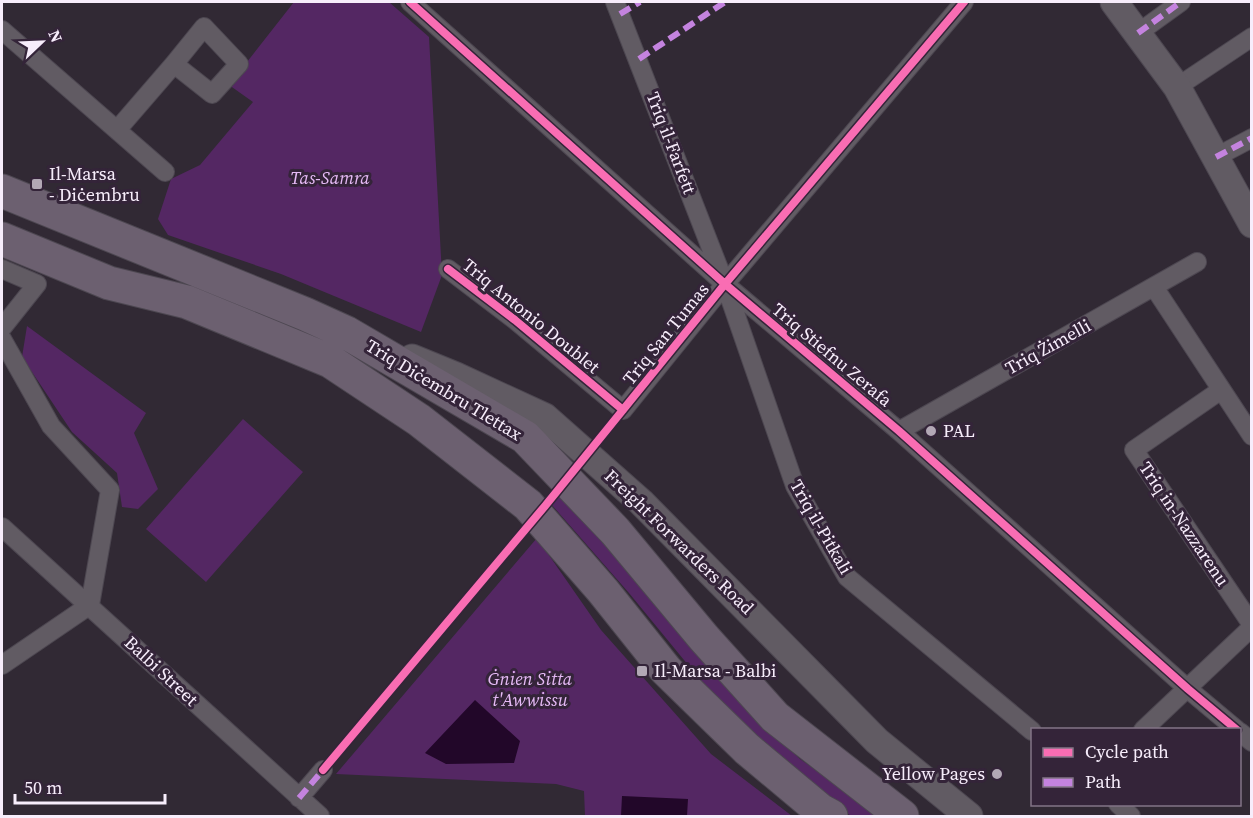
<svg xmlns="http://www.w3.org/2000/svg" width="1253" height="818" font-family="'Source Serif 4',serif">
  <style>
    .green { fill: #542763 }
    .water { fill: #220729 }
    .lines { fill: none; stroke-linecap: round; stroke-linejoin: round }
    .street-casing { stroke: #4d4751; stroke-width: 20 }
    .secondary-casing { stroke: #4d4751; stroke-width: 29 }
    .highway-casing { stroke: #4d4751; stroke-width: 35 }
    .street { stroke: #615b63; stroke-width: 18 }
    .secondary { stroke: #615b63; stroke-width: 27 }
    .highway { stroke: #6c6070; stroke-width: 33 }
    .quiet { stroke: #c483df; stroke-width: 6; stroke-dasharray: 12 6; stroke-linecap: butt }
    .cycleway-casing { stroke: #342439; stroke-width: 11 }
    .cycleway { stroke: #f96db3; stroke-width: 8 }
    .poi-dot { fill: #b2a8b5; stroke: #342439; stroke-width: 2 }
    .labels { text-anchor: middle; stroke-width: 6; stroke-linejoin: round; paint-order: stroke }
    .street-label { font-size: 18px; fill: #f7edfb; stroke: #342439 }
    .poi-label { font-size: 18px; fill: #f7edfb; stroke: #342439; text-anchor: start }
    .park-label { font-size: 18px; font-style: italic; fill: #e6baf6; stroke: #342439 }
  </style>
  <rect width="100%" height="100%" fill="#312934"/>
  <path class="green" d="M294 2H389L429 37 442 275 421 332 281 274 168 235 158 219 171 179 200 165 253 102 229 85Z
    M27 326 146 413 134 433 158 489 138 509 122 507 117 473 72 432 22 357Z
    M243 419 303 472 206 582 146 529Z
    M562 492 734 697 800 759 881 816H851L791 771 725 710 629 593 551 504Z
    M537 538 601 630 711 754 792 816H585L584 791 556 784 336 774Z"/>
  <path class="water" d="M475 700 520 741 514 763 446 764 425 753Z
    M622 796 688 799 687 816H621Z"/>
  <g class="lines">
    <g class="street-casing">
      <path id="street" d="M410 2 725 284 899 431 1188 689 1237 730
        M615 2 725 284 795 486 847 577 1032 731
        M204 27 239 64 212 94 174 64Z
        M2 30 165 172
        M1138 33 1181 2
        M1177 87 1252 37
        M117 130 174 64
        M1216 157 1252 138
        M2 269 37 284 2 328
        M448 269 515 320 623 410 725 284 964 2
        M1154 287 1252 436
        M2 339 51 426 110 490 90 605 2 665
        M1221 390 1134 450 1252 625
        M899 431 1197 262
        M2 527 320 816
        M1143 730 1252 627
        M1240 732 1252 742
        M299 798 323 770
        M1118 804 1131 816"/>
    </g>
    <g class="secondary-casing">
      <path id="secondary" d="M1114 2 1177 87 1252 224
        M412 358 456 376 545 417 641 502 877 741 969 816"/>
    </g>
    <g class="highway-casing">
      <path id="highway" d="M2 191 305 314 347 333 525 437 615 531 704 638 775 717 902 816
        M2 239 109 283 187 302 330 361 419 420 528 505 603 591 666 670 747 749 820 810 831 816"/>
    </g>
    <use href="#street" class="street"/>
    <use href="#secondary" class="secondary"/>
    <use href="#highway" class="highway"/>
    <path class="quiet" d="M620 14 640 2
      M1138 33 1181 2
      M639 59 725 2
      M1216 157 1252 138
      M299 798 323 770"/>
    <g class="cycleway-casing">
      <path id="cycleway" d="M410 2 725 284 899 431 1188 689 1237 730
        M448 269 515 320 623 410
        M323 770 545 506 725 284 964 2"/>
    </g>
    <use href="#cycleway" class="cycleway"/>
  </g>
  <g class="poi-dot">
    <rect x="31" y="178" width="12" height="12" rx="3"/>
    <circle cx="931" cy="431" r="6"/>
    <rect x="636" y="665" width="12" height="12" rx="3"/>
    <circle cx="997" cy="774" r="6"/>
  </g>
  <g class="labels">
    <g class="street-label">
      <text transform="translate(671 143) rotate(69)" y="6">Triq il-Farfett</text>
      <text transform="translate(531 316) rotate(39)" y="6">Triq Antonio Doublet</text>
      <text transform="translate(666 334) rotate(-51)" y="6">Triq San Tumas</text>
      <text transform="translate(1048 347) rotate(-29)" y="6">Triq Żimelli</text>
      <text transform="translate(832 355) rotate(40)" y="6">Triq Stiefnu Zerafa</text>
      <text transform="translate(444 390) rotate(31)" y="6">Triq Diċembru Tlettax</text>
      <text transform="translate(1184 524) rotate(56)" y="6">Triq in-Nazzarenu</text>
      <text transform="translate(821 527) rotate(60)" y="6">Triq il-Pitkali</text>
      <text transform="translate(679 542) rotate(44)" y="6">Freight Forwarders Road</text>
      <text transform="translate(161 671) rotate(43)" y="6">Balbi Street</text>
    </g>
    <g class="poi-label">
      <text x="49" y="180">Il-Marsa<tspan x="49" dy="21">- Diċembru</tspan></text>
      <text x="943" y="437">PAL</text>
      <text x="654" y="677">Il-Marsa - Balbi</text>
      <text x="985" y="780" text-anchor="end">Yellow Pages</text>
    </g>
    <g class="park-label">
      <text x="330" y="184">Tas-Samra</text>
      <text x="530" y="685">Ġnien Sitta<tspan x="530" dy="21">t'Awwissu</tspan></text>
    </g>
  </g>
  <rect width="1253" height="818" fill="none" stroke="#f7edfb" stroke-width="6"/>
  <rect x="1031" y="728" width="210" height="78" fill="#342439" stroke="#827487" stroke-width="1.5"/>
  <rect x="1043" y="748" width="30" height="9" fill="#f96db3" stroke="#827487" stroke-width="1.5"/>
  <text x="1085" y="758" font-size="18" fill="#f7edfb">Cycle path</text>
  <rect x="1043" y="778" width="30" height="9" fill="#c483df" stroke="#827487" stroke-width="1.5"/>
  <text x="1085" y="788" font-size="18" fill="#f7edfb">Path</text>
  <g transform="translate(42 42) rotate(67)" stroke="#342439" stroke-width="4.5" paint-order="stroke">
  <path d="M0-4.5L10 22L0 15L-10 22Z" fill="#f7edfb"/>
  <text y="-9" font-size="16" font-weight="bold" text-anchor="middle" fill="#f7edfb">N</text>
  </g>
  <path d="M15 794v9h150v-9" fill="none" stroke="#f7edfb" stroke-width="3"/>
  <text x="24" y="794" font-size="18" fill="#f7edfb" stroke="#342439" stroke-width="4.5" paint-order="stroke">50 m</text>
</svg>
